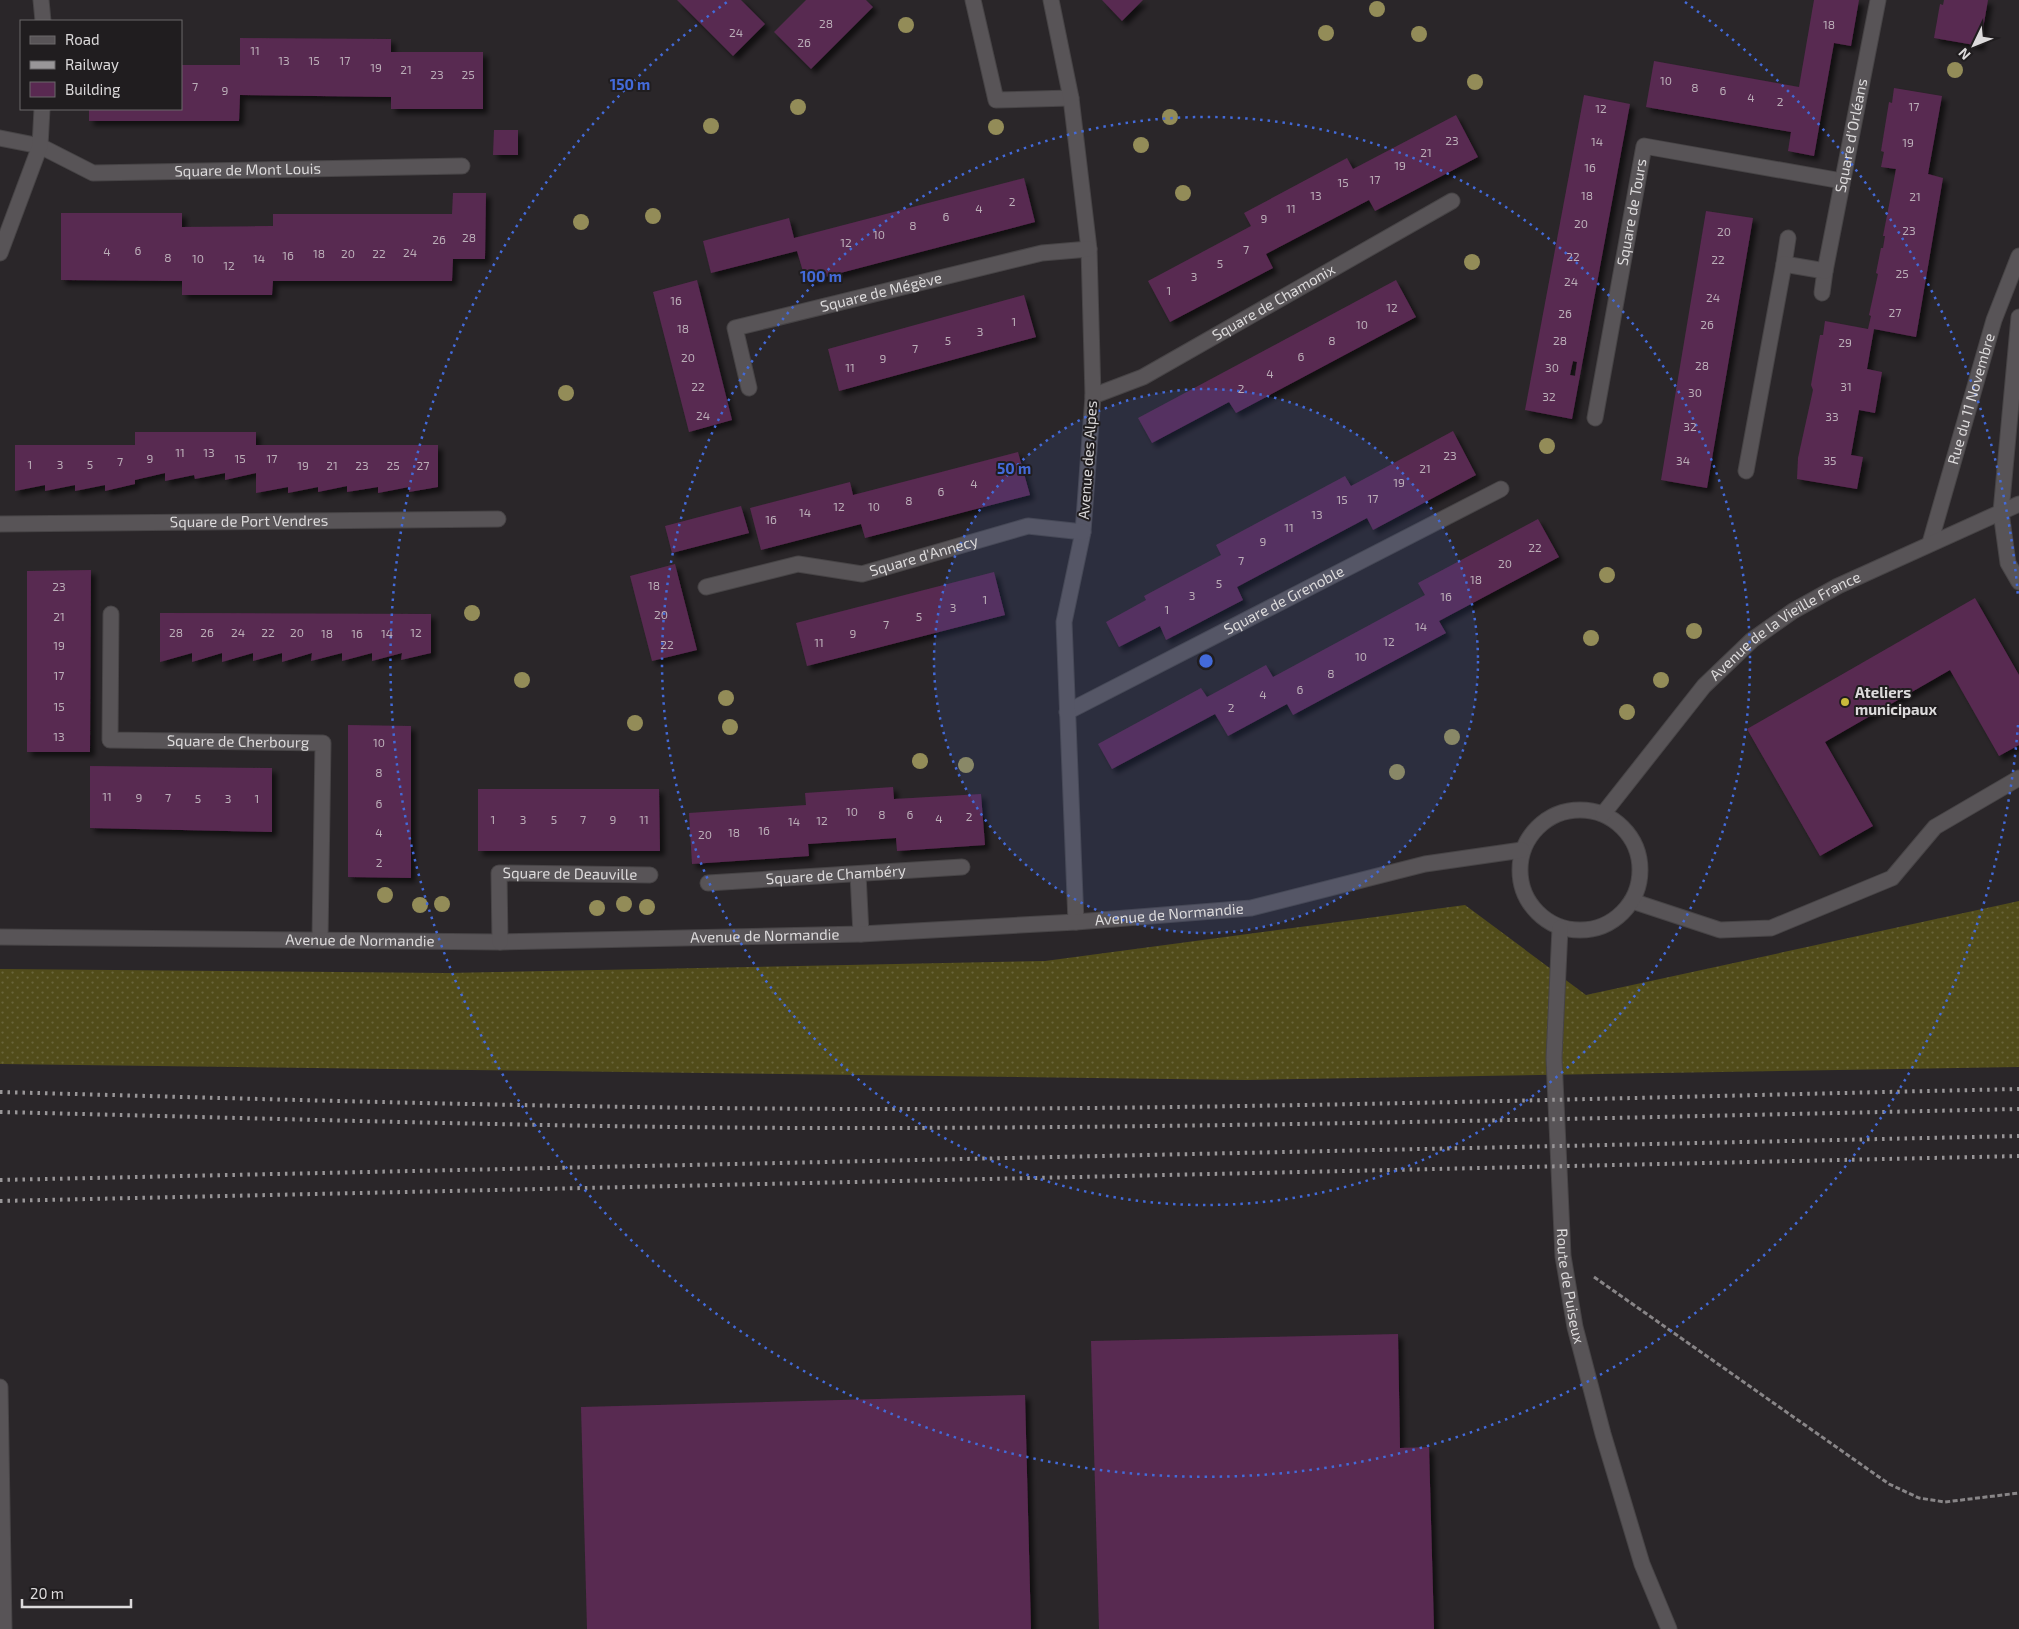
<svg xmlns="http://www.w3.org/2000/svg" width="2019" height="1629" font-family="'Exo 2',sans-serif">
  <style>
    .grass { fill: url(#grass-dots) }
    .building { fill: #592951; fill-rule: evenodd; filter: url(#shadow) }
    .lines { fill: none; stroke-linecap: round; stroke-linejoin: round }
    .lane-casing { stroke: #474446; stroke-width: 17 }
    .street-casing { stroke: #474446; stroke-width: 17 }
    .path { stroke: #888587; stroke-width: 3; stroke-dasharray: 5 2.5; stroke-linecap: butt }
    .lane { stroke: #585457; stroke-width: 15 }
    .street { stroke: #585457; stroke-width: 15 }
    .rail { stroke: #999698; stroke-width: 4; stroke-dasharray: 2.5 5; stroke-linecap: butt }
    .tree { fill: #938c58 }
    .ring { fill: none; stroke: #436ad9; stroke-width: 2.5; stroke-dasharray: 2.5 5 }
    .poi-dot { fill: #c8bb3b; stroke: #201d1f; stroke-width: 2 }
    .labels { text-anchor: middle; stroke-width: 4; stroke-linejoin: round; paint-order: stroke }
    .number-label { font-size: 12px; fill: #bbaeb8 }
    .street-label { font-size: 15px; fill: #dcdadb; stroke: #201d1f }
    .poi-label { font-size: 15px; font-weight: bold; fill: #dcdadb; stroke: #201d1f; text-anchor: start }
    .centre { fill: #436ad9; stroke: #201d1f; stroke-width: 2.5 }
    .ring-label { font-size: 15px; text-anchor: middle; font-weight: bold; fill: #436ad9; stroke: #201d1f; stroke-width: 4; stroke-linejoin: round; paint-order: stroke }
  </style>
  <defs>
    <pattern id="grass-dots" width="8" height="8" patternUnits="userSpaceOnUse" patternTransform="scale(1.25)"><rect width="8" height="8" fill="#514c1a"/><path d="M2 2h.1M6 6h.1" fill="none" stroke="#69653b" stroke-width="1.8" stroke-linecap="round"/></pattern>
    <filter id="shadow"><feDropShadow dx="4.5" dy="4.5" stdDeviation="2.5" flood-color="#0009"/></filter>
  </defs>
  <rect width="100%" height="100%" fill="#2a2629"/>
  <path class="grass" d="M2019 901V1067L1247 1080 0 1064V969L448 973 1045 961 1465 905 1586 995Z"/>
  <path class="building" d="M677 0H741L765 24 733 56Z
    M806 0H866L873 7 811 69 774 32Z
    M1102 0H1143L1122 21Z
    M1814 0H1859L1851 46 1834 43 1814 156 1788 151 1791 132 1646 107 1654 61 1799 87Z
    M1944 0H1988L1980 46 1934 38 1940 4 1943 5Z
    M240 38 391 39V52H483V109H391V97L240 95 239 121H89V109H181V65H240Z
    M1894 88 1942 96 1928 174 1943 178 1916 337 1874 329 1867 369 1882 372 1875 413 1859 410 1851 455 1863 457 1857 489 1797 479 1798 458 1813 390 1811 385 1820 335H1823L1825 321 1868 329 1871 316 1869 315 1878 274 1876 273 1881 248H1883L1885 236H1883L1896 169 1881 167 1884 152 1881 151 1889 102 1892 103Z
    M1584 95 1630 104 1572 419 1525 410ZM1573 361 1577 362 1575 376 1570 375Z
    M1456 115 1478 157 1375 211 1369 200 1266 254 1273 268 1170 322 1148 281 1251 226 1244 213 1347 158 1353 169Z
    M494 130H518V155H493Z
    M1024 178 1035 222 806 282 797 251 711 273 703 241 789 218 794 238Z
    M453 193H486L485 259H453L452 281H273L272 295H182V281L61 280V213H182V227L273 226V214H452Z
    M1706 211 1753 218 1707 488 1661 480Z
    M697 280 732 420 689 432 653 292Z
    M1396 280 1416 317 1236 413 1229 402 1152 443 1138 418Z
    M1024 295 1036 337 839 391 828 349Z
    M1453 431 1476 475 1373 530 1367 518 1288 560 1237 587 1243 600 1166 640 1160 626 1119 647 1106 622 1146 600 1144 596 1221 555 1216 545 1345 476 1351 486Z
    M135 432H256V445H438V487L409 492V487L378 493V487L347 492V486L318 492V487L288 493V487L256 493V473L225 480V473L195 479 194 475 165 481V473L135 480V484L105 491V485L75 491V485L45 491V485L15 491V445H135Z
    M1018 452 1030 495 865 538 861 524 761 550 750 508 850 482 853 495Z
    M741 506 749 533 672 553 665 526Z
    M1538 519 1559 557 1439 621 1446 633 1293 715 1287 704 1228 736 1215 714 1112 769 1098 744 1201 688 1207 697 1266 665 1273 677 1425 595 1418 583Z
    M675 564 697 650 652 661 630 576Z
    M91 570 90 752H27V571Z
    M994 572 1005 615 807 666 796 623Z
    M1975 598 2019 675V745L1999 756 1950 670 1825 742 1873 826 1820 856 1747 729Z
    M160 613 431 614V653L401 660 402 653 372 661V653L342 661V653L311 661 312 653 282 662V653L253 661V653L222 662V653L192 662V653L160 662Z
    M348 725 411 726V878L348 877Z
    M90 766 272 768V832L90 828Z
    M893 787 894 799 981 794 985 845 897 851 896 838 808 844 809 856 692 864 689 813 806 805 805 793Z
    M478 789H659L660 851H478Z
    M1398 1334 1400 1448 1429 1447 1434 1629H1099L1091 1341Z
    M1025 1395 1031 1629H587L581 1407Z"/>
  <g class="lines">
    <g class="lane-casing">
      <g id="lane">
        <path d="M973 0 996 100 1071 98"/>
        <path d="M1784 264 1788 238"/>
        <path d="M1822 293 1825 271"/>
        <path id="s1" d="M1093 396 1143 377 1452 201"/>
        <path id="s2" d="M1595 418 1644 146 1842 181"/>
        <path id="s3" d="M1746 471 1784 264 1825 271 1878 0"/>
        <path d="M2001 512 2008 563 2019 582"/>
        <path id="s4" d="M1067 712 1501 489"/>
        <path d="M1632 901 1720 930 1771 928 1892 878 1935 827 2019 778"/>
        <path d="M0 1387 4 1629"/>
      </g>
    </g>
    <g class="street-casing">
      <g id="street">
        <path d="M41 0 43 21"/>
        <path d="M1051 0 1071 98 1089 249 1093 396 1083 532 1064 622 1076 922"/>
        <path id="s5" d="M0 138 40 146 93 173 462 166"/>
        <path d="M0 253 40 146 42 109"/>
        <path id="s6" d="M749 388 735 328 1042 253 1089 249"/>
        <path d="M2001 512 2019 317"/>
        <path id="s7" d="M0 524 498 519"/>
        <path id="s8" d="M1930 543 1994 320 2019 256"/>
        <path id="s9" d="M706 587 798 564 862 574 1028 526 1083 532"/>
        <path id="s10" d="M111 614 110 740 323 743 320 940"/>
        <circle cx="1580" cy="870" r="60"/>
        <path id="s11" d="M1603 814 1704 686 1752 640 1793 611 1838 586 2019 504"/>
        <path d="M858 874 861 934"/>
        <path id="s12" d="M708 883 962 867"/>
        <path id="s13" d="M1560 928 1554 1058 1563 1256 1575 1327 1603 1434 1642 1564 1669 1629"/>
        <path id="s14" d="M0 937 500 942 861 934 1076 922 1251 908 1425 864 1522 850"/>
        <path id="s15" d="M500 942 499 873 650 875"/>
      </g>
    </g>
    <path class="path" d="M1594 1277 1889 1484 1919 1498 1945 1502 2019 1493"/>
    <use href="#lane" class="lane"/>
    <use href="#street" class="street"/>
    <path class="rail" d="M0 1092C297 1100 595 1109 893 1109 1268 1109 1644 1097 2019 1089
      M0 1112C297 1119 595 1129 893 1128 1268 1127 1644 1117 2019 1109
      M0 1180 2019 1136
      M0 1201 2019 1156"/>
  </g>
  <g class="tree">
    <circle cx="1377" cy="9" r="8"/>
    <circle cx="906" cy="25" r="8"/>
    <circle cx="1326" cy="33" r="8"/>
    <circle cx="1419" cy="34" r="8"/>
    <circle cx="1955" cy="70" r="8"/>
    <circle cx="1475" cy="82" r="8"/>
    <circle cx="798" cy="107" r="8"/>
    <circle cx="1170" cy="117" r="8"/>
    <circle cx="711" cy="126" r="8"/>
    <circle cx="996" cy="127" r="8"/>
    <circle cx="1141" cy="145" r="8"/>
    <circle cx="1183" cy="193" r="8"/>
    <circle cx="653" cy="216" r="8"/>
    <circle cx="581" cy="222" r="8"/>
    <circle cx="1472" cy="262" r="8"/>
    <circle cx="566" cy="393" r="8"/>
    <circle cx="1547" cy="446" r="8"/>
    <circle cx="1607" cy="575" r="8"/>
    <circle cx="472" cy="613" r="8"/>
    <circle cx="1694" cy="631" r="8"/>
    <circle cx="1591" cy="638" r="8"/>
    <circle cx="522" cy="680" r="8"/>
    <circle cx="1661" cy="680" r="8"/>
    <circle cx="726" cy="698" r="8"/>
    <circle cx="1627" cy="712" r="8"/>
    <circle cx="635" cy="723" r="8"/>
    <circle cx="730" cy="727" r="8"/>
    <circle cx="1452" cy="737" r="8"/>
    <circle cx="920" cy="761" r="8"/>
    <circle cx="966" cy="765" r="8"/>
    <circle cx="1397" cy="772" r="8"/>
    <circle cx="385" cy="895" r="8"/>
    <circle cx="442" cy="904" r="8"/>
    <circle cx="624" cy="904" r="8"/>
    <circle cx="420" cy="905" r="8"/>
    <circle cx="647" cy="907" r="8"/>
    <circle cx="597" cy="908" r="8"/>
  </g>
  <circle cx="1206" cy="661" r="272" fill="#436ad9" fill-opacity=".12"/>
  <g class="ring">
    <circle cx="1206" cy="661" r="272"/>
    <circle cx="1206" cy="661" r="544"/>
    <path d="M2018 725A815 815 0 1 1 727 2M1685 2A815 815 0 0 1 2018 597"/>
  </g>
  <circle class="poi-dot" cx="1845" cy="702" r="5"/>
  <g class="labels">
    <g class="number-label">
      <text x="826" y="28">28</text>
      <text x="1829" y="29">18</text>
      <text x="736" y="37">24</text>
      <text x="804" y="47">26</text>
      <text x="255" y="55">11</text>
      <text x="284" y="65">13</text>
      <text x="314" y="65">15</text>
      <text x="345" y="65">17</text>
      <text x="376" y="72">19</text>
      <text x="406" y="74">21</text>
      <text x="437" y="79">23</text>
      <text x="468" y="79">25</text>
      <text x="1666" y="85">10</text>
      <text x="195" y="91">7</text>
      <text x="1695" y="92">8</text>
      <text x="225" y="95">9</text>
      <text x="1723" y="95">6</text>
      <text x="1751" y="102">4</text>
      <text x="1780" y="106">2</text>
      <text x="1914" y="111">17</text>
      <text x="1601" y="113">12</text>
      <text x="1452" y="145">23</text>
      <text x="1597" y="146">14</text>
      <text x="1908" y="147">19</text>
      <text x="1426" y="157">21</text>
      <text x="1400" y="170">19</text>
      <text x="1590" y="172">16</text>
      <text x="1375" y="184">17</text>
      <text x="1343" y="187">15</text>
      <text x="1316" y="200">13</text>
      <text x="1587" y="200">18</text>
      <text x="1915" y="201">21</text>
      <text x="1012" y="206">2</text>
      <text x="979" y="213">4</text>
      <text x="1291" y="213">11</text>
      <text x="946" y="221">6</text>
      <text x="1264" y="223">9</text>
      <text x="1581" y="228">20</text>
      <text x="913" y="230">8</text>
      <text x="1909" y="235">23</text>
      <text x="1724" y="236">20</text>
      <text x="879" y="239">10</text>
      <text x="469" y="242">28</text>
      <text x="439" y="244">26</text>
      <text x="846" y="247">12</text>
      <text x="1246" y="254">7</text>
      <text x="138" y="255">6</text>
      <text x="107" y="256">4</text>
      <text x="410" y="257">24</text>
      <text x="319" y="258">18</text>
      <text x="348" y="258">20</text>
      <text x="379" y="258">22</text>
      <text x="288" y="260">16</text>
      <text x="1573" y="261">22</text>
      <text x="168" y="262">8</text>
      <text x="198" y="263">10</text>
      <text x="259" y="263">14</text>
      <text x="1718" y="264">22</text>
      <text x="1220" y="268">5</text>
      <text x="229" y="270">12</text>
      <text x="1902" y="278">25</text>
      <text x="1194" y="281">3</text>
      <text x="1571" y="286">24</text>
      <text x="1169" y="295">1</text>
      <text x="1713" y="302">24</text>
      <text x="676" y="305">16</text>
      <text x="1392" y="312">12</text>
      <text x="1895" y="317">27</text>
      <text x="1565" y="318">26</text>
      <text x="1014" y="326">1</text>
      <text x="1362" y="329">10</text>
      <text x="1707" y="329">26</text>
      <text x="683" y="333">18</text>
      <text x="980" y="336">3</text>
      <text x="948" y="345">5</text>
      <text x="1332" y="345">8</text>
      <text x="1560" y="345">28</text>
      <text x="1845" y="347">29</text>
      <text x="915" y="353">7</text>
      <text x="1301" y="361">6</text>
      <text x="688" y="362">20</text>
      <text x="883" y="363">9</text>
      <text x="1702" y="370">28</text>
      <text x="850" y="372">11</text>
      <text x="1552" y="372">30</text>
      <text x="1270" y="378">4</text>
      <text x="698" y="391">22</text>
      <text x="1846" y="391">31</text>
      <text x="1241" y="393">2</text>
      <text x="1695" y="397">30</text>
      <text x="1549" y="401">32</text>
      <text x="703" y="420">24</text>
      <text x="1832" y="421">33</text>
      <text x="1690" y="431">32</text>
      <text x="180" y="457">11</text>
      <text x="209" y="457">13</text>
      <text x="1450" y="460">23</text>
      <text x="150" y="463">9</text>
      <text x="240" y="463">15</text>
      <text x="272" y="463">17</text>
      <text x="1683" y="465">34</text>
      <text x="1830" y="465">35</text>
      <text x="120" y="466">7</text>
      <text x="30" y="469">1</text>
      <text x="60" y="469">3</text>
      <text x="90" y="469">5</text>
      <text x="303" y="470">19</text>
      <text x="332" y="470">21</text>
      <text x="362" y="470">23</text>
      <text x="393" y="470">25</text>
      <text x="423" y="470">27</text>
      <text x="1425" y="473">21</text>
      <text x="1399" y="487">19</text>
      <text x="974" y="488">4</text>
      <text x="941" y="496">6</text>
      <text x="1373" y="503">17</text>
      <text x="1342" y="504">15</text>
      <text x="909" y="505">8</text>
      <text x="839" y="511">12</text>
      <text x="874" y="511">10</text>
      <text x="805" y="517">14</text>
      <text x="1317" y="519">13</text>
      <text x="771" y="524">16</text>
      <text x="1289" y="532">11</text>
      <text x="1263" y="546">9</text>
      <text x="1535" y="552">22</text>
      <text x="1241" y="565">7</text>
      <text x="1505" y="568">20</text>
      <text x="1476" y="584">18</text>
      <text x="1219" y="588">5</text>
      <text x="654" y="590">18</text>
      <text x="59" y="591">23</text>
      <text x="1192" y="600">3</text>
      <text x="1446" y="601">16</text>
      <text x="985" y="604">1</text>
      <text x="953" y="612">3</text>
      <text x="1167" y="614">1</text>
      <text x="661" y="619">20</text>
      <text x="59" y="621">21</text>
      <text x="919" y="621">5</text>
      <text x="886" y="629">7</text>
      <text x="1421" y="631">14</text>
      <text x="176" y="637">28</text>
      <text x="207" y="637">26</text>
      <text x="238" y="637">24</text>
      <text x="268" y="637">22</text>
      <text x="297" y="637">20</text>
      <text x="416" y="637">12</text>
      <text x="327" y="638">18</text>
      <text x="357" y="638">16</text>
      <text x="387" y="638">14</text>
      <text x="853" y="638">9</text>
      <text x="1389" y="646">12</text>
      <text x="819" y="647">11</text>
      <text x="667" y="649">22</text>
      <text x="59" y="650">19</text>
      <text x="1361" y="661">10</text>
      <text x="1331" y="678">8</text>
      <text x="59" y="680">17</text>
      <text x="1300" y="694">6</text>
      <text x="1263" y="699">4</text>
      <text x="59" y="711">15</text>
      <text x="1231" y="712">2</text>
      <text x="59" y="741">13</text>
      <text x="379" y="747">10</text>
      <text x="379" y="777">8</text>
      <text x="107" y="801">11</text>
      <text x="139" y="802">9</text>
      <text x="168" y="802">7</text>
      <text x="198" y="803">5</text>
      <text x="228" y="803">3</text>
      <text x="257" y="803">1</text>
      <text x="379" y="808">6</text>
      <text x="852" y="816">10</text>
      <text x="882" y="819">8</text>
      <text x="910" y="819">6</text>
      <text x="969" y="821">2</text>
      <text x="939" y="823">4</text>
      <text x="493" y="824">1</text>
      <text x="523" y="824">3</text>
      <text x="554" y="824">5</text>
      <text x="583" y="824">7</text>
      <text x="613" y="824">9</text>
      <text x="644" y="824">11</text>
      <text x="822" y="825">12</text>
      <text x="794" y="826">14</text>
      <text x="764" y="835">16</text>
      <text x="379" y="837">4</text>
      <text x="734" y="837">18</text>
      <text x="705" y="839">20</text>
      <text x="379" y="867">2</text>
    </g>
    <g class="street-label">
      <text dy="5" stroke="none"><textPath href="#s3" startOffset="390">Square d'Orléans</textPath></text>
      <text dy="5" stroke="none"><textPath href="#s5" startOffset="255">Square de Mont Louis</textPath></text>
      <text dy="5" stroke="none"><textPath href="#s2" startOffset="209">Square de Tours</textPath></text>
      <text dy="5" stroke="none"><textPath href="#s6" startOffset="212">Square de Mégève</textPath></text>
      <text dy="5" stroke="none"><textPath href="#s1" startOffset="204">Square de Chamonix</textPath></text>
      <text dy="5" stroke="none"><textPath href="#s8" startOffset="150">Rue du 11 Novembre</textPath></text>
      <text transform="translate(1088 460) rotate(-86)" y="5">Avenue des Alpes</text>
      <text dy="5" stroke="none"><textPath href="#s7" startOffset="249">Square de Port Vendres</textPath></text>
      <text dy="5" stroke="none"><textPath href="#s9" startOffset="224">Square d'Annecy</textPath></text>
      <text dy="5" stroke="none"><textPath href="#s4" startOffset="244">Square de Grenoble</textPath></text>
      <text dy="5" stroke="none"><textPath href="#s11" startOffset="265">Avenue de la Vieille France</textPath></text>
      <text dy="5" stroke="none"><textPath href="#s10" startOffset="254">Square de Cherbourg</textPath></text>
      <text dy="5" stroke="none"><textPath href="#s12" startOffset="128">Square de Chambéry</textPath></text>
      <text dy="5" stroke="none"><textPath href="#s15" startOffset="140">Square de Deauville</textPath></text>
      <text dy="5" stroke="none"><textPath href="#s14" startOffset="1170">Avenue de Normandie</textPath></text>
      <text dy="5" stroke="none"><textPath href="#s14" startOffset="765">Avenue de Normandie</textPath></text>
      <text dy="5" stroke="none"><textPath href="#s14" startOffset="360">Avenue de Normandie</textPath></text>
      <text dy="5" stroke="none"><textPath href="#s13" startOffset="359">Route de Puiseux</textPath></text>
    </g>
    <g class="poi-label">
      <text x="1855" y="698">Ateliers<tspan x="1855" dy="17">municipaux</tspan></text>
    </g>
  </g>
  <circle cx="1206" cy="661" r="8" class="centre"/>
  <g class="ring-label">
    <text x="630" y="90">150 m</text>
    <text x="821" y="282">100 m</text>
    <text x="1014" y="474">50 m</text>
  </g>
  <rect x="20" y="20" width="162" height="90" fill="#201d1f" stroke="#6b696a"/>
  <rect x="30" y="36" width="25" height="8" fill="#585457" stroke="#6b696a"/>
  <text x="65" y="45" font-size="15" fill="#dcdadb">Road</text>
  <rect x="30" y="61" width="25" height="8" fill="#999698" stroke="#6b696a"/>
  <text x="65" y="70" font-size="15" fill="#dcdadb">Railway</text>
  <rect x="30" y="82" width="25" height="15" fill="#592951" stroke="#6b696a"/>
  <text x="65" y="95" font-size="15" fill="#dcdadb">Building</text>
  <g transform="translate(1974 45) rotate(227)" stroke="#201d1f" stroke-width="4" paint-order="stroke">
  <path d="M0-4L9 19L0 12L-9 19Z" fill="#dcdadb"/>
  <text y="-8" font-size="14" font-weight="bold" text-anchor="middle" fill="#dcdadb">N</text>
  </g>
  <path d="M22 1599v8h109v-8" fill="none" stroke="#dcdadb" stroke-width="2.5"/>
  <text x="30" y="1599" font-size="15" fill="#dcdadb" stroke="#201d1f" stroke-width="4" paint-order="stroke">20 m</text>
</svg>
